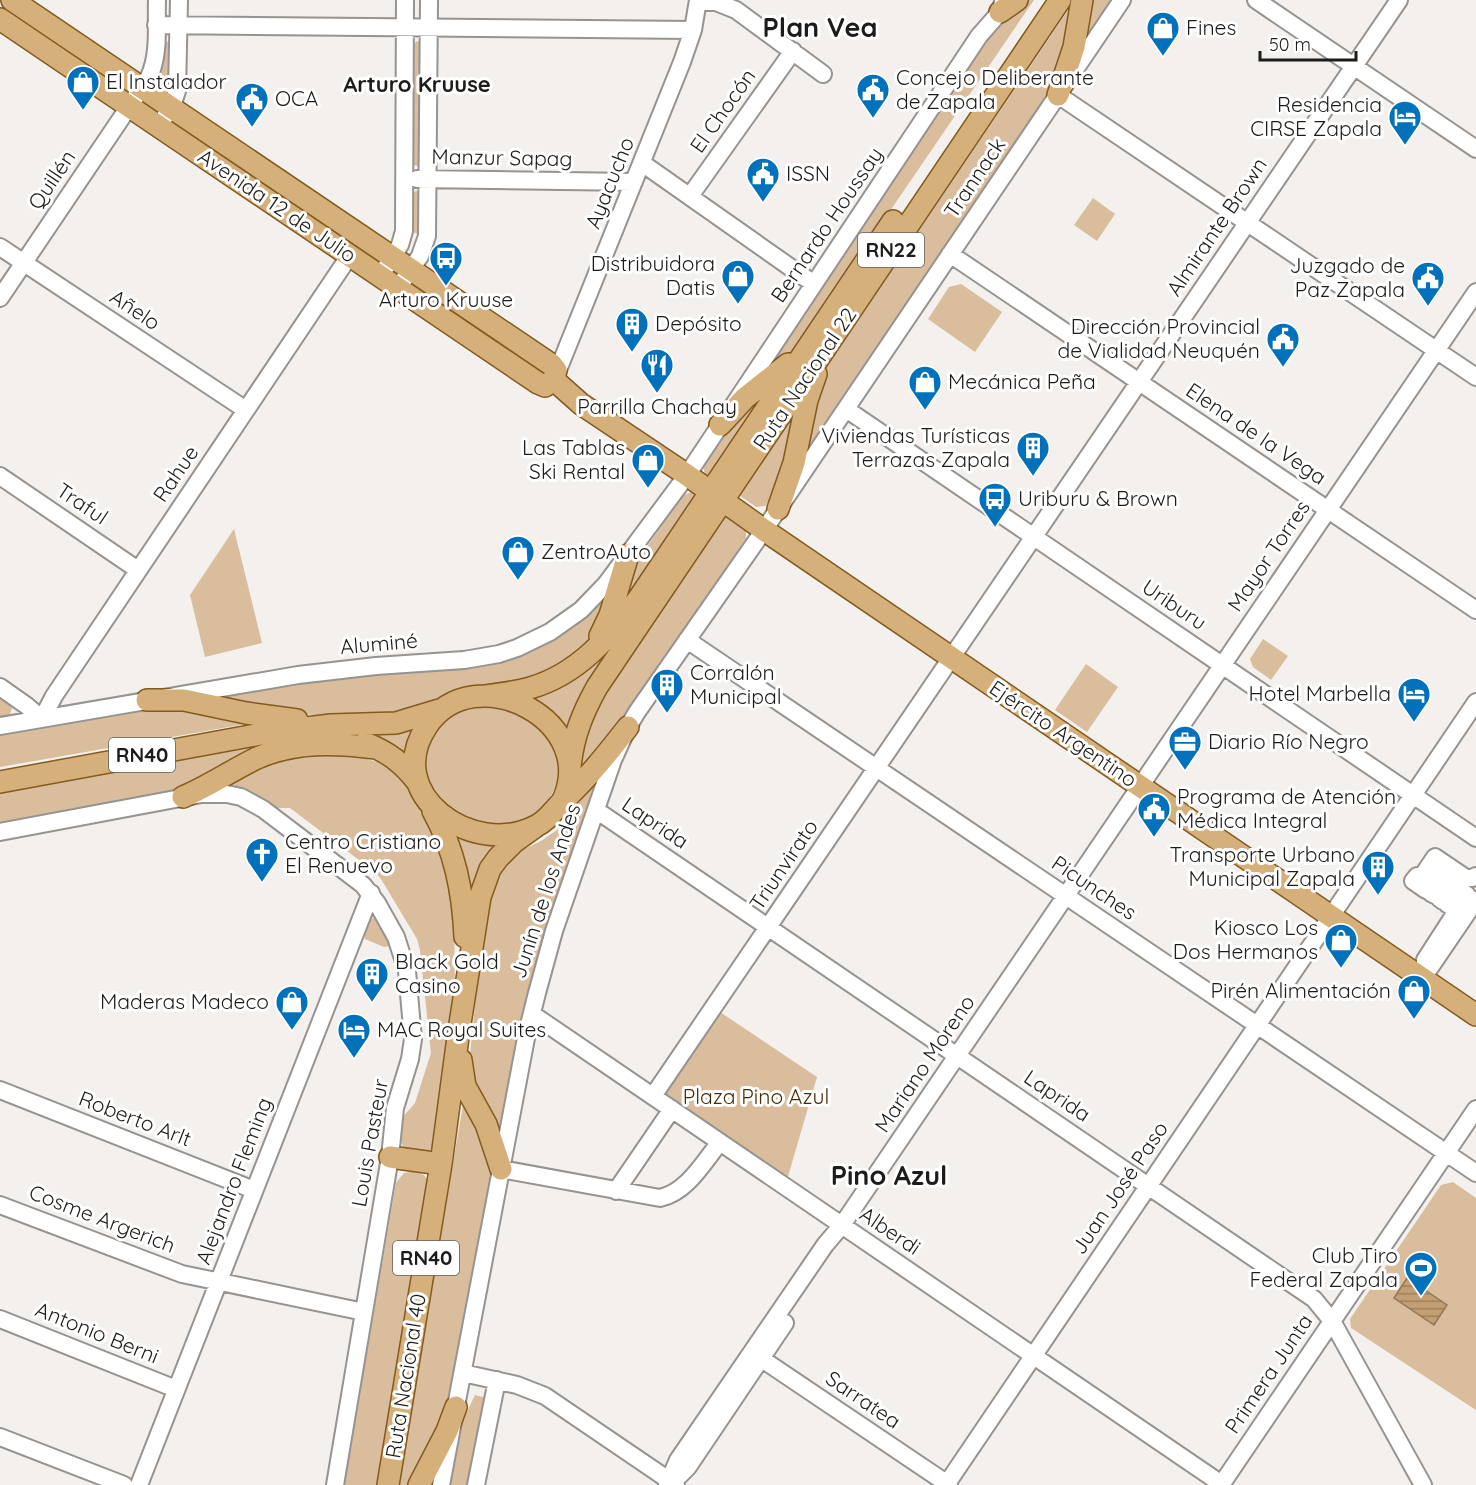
<svg xmlns="http://www.w3.org/2000/svg" width="1476" height="1485" font-family="Quicksand,sans-serif">
  <style>
    .green { fill: #d9bd9d }
    .water { fill: url(#water-rules); stroke: #917758; stroke-width: 1.5 }
    .lines { fill: none; stroke-linecap: round; stroke-linejoin: round }
    .minor-casing { stroke: #969390; stroke-width: 20 }
    .major-casing { stroke: #835a1f; stroke-width: 24 }
    .minor { stroke: #fff; stroke-width: 16 }
    .major { stroke: #d6b07a; stroke-width: 21 }
    .labels { text-anchor: middle; stroke-width: 6; stroke-linejoin: round; paint-order: stroke }
    .shield { fill: #fff; stroke: #61605f; stroke-width: 1.5 }
    .shield-label { font-size: 20px; font-weight: bold; fill: #1d1c1a }
    .poi-label { font-size: 21px; fill: #1d1c1a; stroke: #fff; text-anchor: start }
    .street-label { font-size: 21px; fill: #1d1c1a; stroke: #fff }
    .park-label { font-size: 21px; fill: #462d08; stroke: #fff }
    .neighbourhood-label { font-size: 22px; font-weight: bold; fill: #1d1c1a; stroke: #fff }
    .district-label { font-size: 27px; font-weight: bold; fill: #1d1c1a; stroke: #fff }
  </style>
  <defs>
    <pattern id="water-rules" width="6" height="5" patternUnits="userSpaceOnUse" patternTransform="scale(1.5)"><rect width="6" height="5" fill="#c39e73"/><path d="M0 2.5h6" fill="none" stroke="#9e805e"/></pattern>
  </defs>
  <rect width="100%" height="100%" fill="#f4f0ed"/>
  <path class="green" d="M1026 0H1034L793 353 756 382 992 32Z
    M1088 0H1113L1079 50Z
    M1073 3 1070 32 1049 97 802 457 823 372Z
    M165 41 170 42 169 84 164 83 161 79 162 45Z
    M417 41 422 43 420 164 417 166 412 164V45Z
    M416 191 420 192V233L417 234 411 231V195Z
    M1093 198 1115 214 1097 241 1074 225Z
    M961 284 1002 312 975 352 928 319 949 287Z
    M780 378 710 477 705 475 703 467 735 418Z
    M801 401 775 492 765 506 756 507 739 495Z
    M691 492 697 497 619 613 633 567 682 496Z
    M722 517 730 518 746 529V538L618 730 580 774V754L590 716Z
    M234 529 262 643 205 657 190 595Z
    M612 587C603 609 596 634 578 651 553 676 519 679 486 685 454 691 425 707 394 712 354 718 310 716 271 711 248 709 225 702 203 697L316 679 492 662Z
    M1263 639 1288 656 1271 680 1253 667 1250 659Z
    M615 644 568 728 532 699 534 695 590 667Z
    M1086 664 1118 687 1087 732 1055 710Z
    M0 696 12 708 10 714 0 719Z
    M474 705C485 706 499 706 510 710 550 724 573 764 547 803 508 859 390 802 435 734 438 729 441 722 445 718 451 712 465 709 474 705Z
    M161 706 263 721 0 767V733Z
    M413 727 414 729 404 755 359 733 385 734Z
    M270 744 172 793 0 823V792Z
    M297 754 357 755 379 763 389 769 414 794 438 837 454 897 455 1004 433 1147 428 1153 404 1148 400 1140 401 1119 415 1103 431 1053 420 950 417 939 381 879 375 872 290 808H274L254 793 230 784V779Z
    M602 769 538 958 524 1018 500 1148 480 1105 469 1065 483 923 496 874 514 854 541 841 557 830Z
    M459 836 499 844 470 918 456 838Z
    M374 917H377L392 942 391 946 384 947 365 939C364 932 368 921 374 917Z
    M720 1012 817 1077 787 1180 666 1095 665 1092Z
    M464 1099 494 1168 451 1406 408 1485H398Z
    M415 1171 424 1175 431 1185 379 1485H344L396 1183 404 1173Z
    M1453 1182 1476 1198V1410L1351 1328 1350 1319 1441 1185Z
    M475 1395 487 1398 471 1485H448L458 1431Z"/>
  <path class="water" d="M1407 1278 1447 1305 1434 1325 1394 1298Z"/>
  <g class="lines">
    <g class="minor-casing">
      <path id="minor" d="M1256 0 1476 149
        M698 2H716L736 10 823 74
        M156 25 693 30
        M1058 95 1476 377
        M164 118 173 103 177 91 179 0
        M642 163 814 284
        M417 179 634 182
        M690 196 793 51
        M0 247 246 410
        M950 254 1476 610
        M386 267 400 245 404 231 405 0
        M398 288 420 256 427 236 429 0
        M0 298 149 77C160 54 156 24 157 0
        M554 380 682 62 693 30 698 0
        M846 409 1476 838
        M0 476 138 570
        M687 640 1476 1173
        M0 687 27 706 42 719 54 696 350 255
        M0 726 298 675 376 666 464 660 499 654 517 648 550 632 581 610 606 584 687 475 979 36 1000 12 1003 2
        M596 810 1314 1299 1332 1321 1423 1485
        M0 832 202 794H227L241 797 263 809 363 885 377 903 396 937 407 971 413 1039 410 1059 395 1108 390 1157 335 1485
        M1476 876 1472 878H1466L1435 857 1421 878 1417 876 1413 881 1426 890 1436 874 1441 877 1431 893 1435 895 1445 880 1450 883 1439 898 1443 901 1453 885 1458 888 1447 904 1452 907 1463 892 1467 895 1425 960V964L1429 969 1476 900
        M532 1014 1223 1485
        M0 1090 254 1190
        M653 1096 1399 0
        M501 1169 660 1198C687 1192 703 1163 720 1142
        M616 1191 672 1109
        M0 1205 182 1274 364 1312
        M0 1319 176 1389
        M753 1353 949 1485
        M463 1373 517 1385 545 1396 676 1485
        M0 1437 124 1485
        M670 1481 679 1476 688 1467 785 1323
        M139 1485 371 893
        M441 1485 527 1033 537 993 554 931 613 760 628 727 637 712 764 530 1122 0
        M476 1485 497 1380
        M667 1485 678 1460 825 1245 842 1225 1476 292
        M946 1485 1476 702
        M1221 1485 1476 1109"/>
    </g>
    <g class="major-casing">
      <path id="major" d="M1000 12 1017 0
        M0 19 538 383 545 386 554 380 556 370 552 365 12 0
        M1058 95 1074 47 1082 0
        M554 380 581 404 687 475 764 530 1476 1015
        M720 425 745 398 788 364
        M778 509 794 463 807 400 816 374
        M600 636 610 615 628 555
        M485 696C500 694 516 692 530 688 579 674 610 636 639 598L893 221
        M147 700H184L246 713 297 720
        M365 743C388 752 403 763 418 783
        M570 767C573 737 582 714 597 687L1060 0
        M0 782 266 733 331 725 396 723 439 710
        M183 797C209 786 232 770 257 758 296 741 335 743 376 748
        M561 804C604 722 474 655 427 726 381 794 473 859 536 826 547 821 553 811 562 802 587 779 607 754 628 727
        M433 811C455 851 463 892 465 937
        M461 1060 465 1086 486 1124 501 1169
        M390 1157 441 1164
        M388 1485 441 1164 459 1030 480 897 490 869 498 858 514 842 535 827
        M419 1485 447 1431 456 1407"/>
    </g>
    <use href="#minor" class="minor"/>
    <use href="#major" class="major"/>
  </g>
  <defs>
    <g id="shop-pin" transform="scale(1.725)"><path d="M0 17L-7.5 6A9.5 9.5 0 1 1 7.5 6Z" fill="#0171bc" stroke="#fff"/><path d="M-5-2.5h2.3a2.7 3.5 0 0 1 5.4 0H5L5.5 6h-11ZM-1.5-2.5h3a1.5 2.3 0 0 0-3 0Z" fill="#fff"/></g>
    <g id="civic-pin" transform="scale(1.725)"><path d="M0 17L-7.5 6A9.5 9.5 0 1 1 7.5 6Z" fill="#0171bc" stroke="#fff"/><path d="M-.6-6.5H3V-4.5H.6V-3L4-1V1h2V6H-6V1h2V-1L-.6-3ZM-1.2 2.5V6h2.4V2.5Z" fill="#fff"/></g>
    <g id="hotel-pin" transform="scale(1.725)"><path d="M0 17L-7.5 6A9.5 9.5 0 1 1 7.5 6Z" fill="#0171bc" stroke="#fff"/><path d="M-6-4.5h1.5V1H6V5H4.5V3h-9V5H-6ZM-4 0a1.8 1.8 0 1 1 3.6 0ZM.5 0V-2.5h3Q6-2.5 6 0Z" fill="#fff"/></g>
    <g id="bus-pin" transform="scale(1.725)"><path d="M0 17L-7.5 6A9.5 9.5 0 1 1 7.5 6Z" fill="#0171bc" stroke="#fff"/><path d="M-5-6H5V4H4V6H2V4H-2V6H-4V4H-5ZM-3.5-4V0h7V-4ZM-3.5 1.2v1.5H-2V1.2ZM2 1.2v1.5H3.5V1.2Z" fill="#fff"/></g>
    <g id="building-pin" transform="scale(1.725)"><path d="M0 17L-7.5 6A9.5 9.5 0 1 1 7.5 6Z" fill="#0171bc" stroke="#fff"/><path d="M-4-6H4V6H1V3H-1V6H-4ZM-2.5-4.3h1.7v1.8h-1.7ZM.8-4.3h1.7v1.8H.8ZM-2.5-1h1.7V.8h-1.7ZM.8-1h1.7V.8H.8Z" fill="#fff"/></g>
    <g id="restaurant-pin" transform="scale(1.725)"><path d="M0 17L-7.5 6A9.5 9.5 0 1 1 7.5 6Z" fill="#0171bc" stroke="#fff"/><path d="M-5-6h1v4h1v-4h1v4h1v-4h1v5L-1.5 .5V6h-2V.5L-5-1ZM5-6V6H3V1.5H1.5Q1.5-4 5-6Z" fill="#fff"/></g>
    <g id="office-pin" transform="scale(1.725)"><path d="M0 17L-7.5 6A9.5 9.5 0 1 1 7.5 6Z" fill="#0171bc" stroke="#fff"/><path d="M-6-3h4V-5.5h4V-3h4V5H-6ZM-1-4.5V-3h2v-1.5ZM-6 0V1H6V0Z" fill="#fff"/></g>
    <g id="church-pin" transform="scale(1.725)"><path d="M0 17L-7.5 6A9.5 9.5 0 1 1 7.5 6Z" fill="#0171bc" stroke="#fff"/><path d="M-1.2-6h2.4v3.5h3.3v2.4h-3.3V6h-2.4V-.1h-3.3v-2.4h3.3Z" fill="#fff"/></g>
    <g id="stadium-pin" transform="scale(1.725)"><path d="M0 17L-7.5 6A9.5 9.5 0 1 1 7.5 6Z" fill="#0171bc" stroke="#fff"/><path d="M0-5a6.5 5 0 1 0 0 10a6.5 5 0 1 0 0-10ZM-3.5-1.8h7v3.6h-7Z" fill="#fff"/></g>
  </defs>
  <g fill-rule="evenodd">
    <use href="#shop-pin" x="1163" y="28"/>
    <use href="#shop-pin" x="83" y="82"/>
    <use href="#civic-pin" x="873" y="90"/>
    <use href="#civic-pin" x="252" y="99"/>
    <use href="#hotel-pin" x="1405" y="117"/>
    <use href="#civic-pin" x="763" y="174"/>
    <use href="#bus-pin" x="446" y="258"/>
    <use href="#shop-pin" x="738" y="276"/>
    <use href="#civic-pin" x="1428" y="278"/>
    <use href="#building-pin" x="632" y="324"/>
    <use href="#civic-pin" x="1283" y="339"/>
    <use href="#restaurant-pin" x="657" y="365"/>
    <use href="#shop-pin" x="925" y="382"/>
    <use href="#building-pin" x="1033" y="448"/>
    <use href="#shop-pin" x="648" y="460"/>
    <use href="#bus-pin" x="995" y="499"/>
    <use href="#shop-pin" x="518" y="552"/>
    <use href="#building-pin" x="667" y="685"/>
    <use href="#hotel-pin" x="1414" y="694"/>
    <use href="#office-pin" x="1185" y="742"/>
    <use href="#civic-pin" x="1154" y="809"/>
    <use href="#church-pin" x="262" y="854"/>
    <use href="#building-pin" x="1378" y="867"/>
    <use href="#shop-pin" x="1341" y="940"/>
    <use href="#building-pin" x="372" y="974"/>
    <use href="#shop-pin" x="1414" y="991"/>
    <use href="#shop-pin" x="292" y="1002"/>
    <use href="#hotel-pin" x="354" y="1030"/>
    <use href="#stadium-pin" x="1421" y="1268"/>
  </g>
  <g class="labels">
    <g class="shield">
      <rect x="858" y="233" width="66" height="34" rx="4.5"/>
      <rect x="109" y="738" width="66" height="34" rx="4.5"/>
      <rect x="393" y="1241" width="66" height="34" rx="4.5"/>
    </g>
    <g class="shield-label">
      <text x="891" y="257">RN22</text>
      <text x="142" y="762">RN40</text>
      <text x="426" y="1265">RN40</text>
    </g>
    <g class="poi-label">
      <text x="1186" y="35">Fines</text>
      <text x="896" y="85">Concejo Deliberante<tspan x="896" dy="24">de Zapala</tspan></text>
      <text x="106" y="89">El Instalador</text>
      <text x="275" y="106">OCA</text>
      <text x="1382" y="112" text-anchor="end">Residencia<tspan x="1382" dy="24">CIRSE Zapala</tspan></text>
      <text x="786" y="181">ISSN</text>
      <text x="715" y="271" text-anchor="end">Distribuidora<tspan x="715" dy="24">Datis</tspan></text>
      <text x="1405" y="273" text-anchor="end">Juzgado de<tspan x="1405" dy="24">Paz Zapala</tspan></text>
      <text x="446" y="307" text-anchor="middle">Arturo Kruuse</text>
      <text x="655" y="331">Depósito</text>
      <text x="1260" y="334" text-anchor="end">Dirección Provincial<tspan x="1260" dy="24">de Vialidad Neuquén</tspan></text>
      <text x="948" y="389">Mecánica Peña</text>
      <text x="657" y="414" text-anchor="middle">Parrilla Chachay</text>
      <text x="1010" y="443" text-anchor="end">Viviendas Turísticas<tspan x="1010" dy="24">Terrazas Zapala</tspan></text>
      <text x="625" y="455" text-anchor="end">Las Tablas<tspan x="625" dy="24">Ski Rental</tspan></text>
      <text x="1018" y="506">Uriburu &amp; Brown</text>
      <text x="541" y="559">ZentroAuto</text>
      <text x="690" y="680">Corralón<tspan x="690" dy="24">Municipal</tspan></text>
      <text x="1391" y="701" text-anchor="end">Hotel Marbella</text>
      <text x="1208" y="749">Diario Río Negro</text>
      <text x="1177" y="804">Programa de Atención<tspan x="1177" dy="24">Médica Integral</tspan></text>
      <text x="285" y="849">Centro Cristiano<tspan x="285" dy="24">El Renuevo</tspan></text>
      <text x="1355" y="862" text-anchor="end">Transporte Urbano<tspan x="1355" dy="24">Municipal Zapala</tspan></text>
      <text x="1318" y="935" text-anchor="end">Kiosco Los<tspan x="1318" dy="24">Dos Hermanos</tspan></text>
      <text x="395" y="969">Black Gold<tspan x="395" dy="24">Casino</tspan></text>
      <text x="1391" y="998" text-anchor="end">Pirén Alimentación</text>
      <text x="269" y="1009" text-anchor="end">Maderas Madeco</text>
      <text x="377" y="1037">MAC Royal Suites</text>
      <text x="1398" y="1263" text-anchor="end">Club Tiro<tspan x="1398" dy="24">Federal Zapala</tspan></text>
    </g>
    <g class="street-label">
      <text transform="translate(723 111) rotate(-55)" y="7">El Chocón</text>
      <text transform="translate(502 158) rotate(1)" y="7">Manzur Sapag</text>
      <text transform="translate(975 178) rotate(-56)" y="7">Trannack</text>
      <text transform="translate(52 180) rotate(-56)" y="7">Quillén</text>
      <text transform="translate(610 183) rotate(-68)" y="7">Ayacucho</text>
      <text transform="translate(277 206) rotate(34)" y="7">Avenida 12 de Julio</text>
      <text transform="translate(827 225) rotate(-56)" y="7">Bernardo Houssay</text>
      <text transform="translate(1217 227) rotate(-56)" y="7">Almirante Brown</text>
      <text transform="translate(135 310) rotate(34)" y="7">Añelo</text>
      <text transform="translate(805 379) rotate(-56)" y="7">Ruta Nacional 22</text>
      <text transform="translate(1256 434) rotate(34)" y="7">Elena de la Vega</text>
      <text transform="translate(176 474) rotate(-56)" y="7">Rahue</text>
      <text transform="translate(82 504) rotate(34)" y="7">Traful</text>
      <text transform="translate(1269 556) rotate(-56)" y="7">Mayor Torres</text>
      <text transform="translate(1174 605) rotate(34)" y="7">Uriburu</text>
      <text transform="translate(379 644) rotate(-5)" y="7">Aluminé</text>
      <text transform="translate(1063 734) rotate(34)" y="7">Ejército Argentino</text>
      <text transform="translate(655 823) rotate(34)" y="7">Laprida</text>
      <text transform="translate(784 865) rotate(-56)" y="7">Triunvirato</text>
      <text transform="translate(1094 888) rotate(34)" y="7">Picunches</text>
      <text transform="translate(546 891) rotate(-72)" y="7">Junín de los Andes</text>
      <text transform="translate(925 1064) rotate(-56)" y="7">Mariano Moreno</text>
      <text transform="translate(1057 1096) rotate(34)" y="7">Laprida</text>
      <text transform="translate(135 1119) rotate(21)" y="7">Roberto Arlt</text>
      <text transform="translate(370 1143) rotate(-80)" y="7">Louis Pasteur</text>
      <text transform="translate(234 1181) rotate(-69)" y="7">Alejandro Fleming</text>
      <text transform="translate(1120 1188) rotate(-56)" y="7">Juan José Paso</text>
      <text transform="translate(102 1219) rotate(21)" y="7">Cosme Argerich</text>
      <text transform="translate(890 1231) rotate(34)" y="7">Alberdi</text>
      <text transform="translate(97 1333) rotate(22)" y="7">Antonio Berni</text>
      <text transform="translate(1269 1374) rotate(-56)" y="7">Primera Junta</text>
      <text transform="translate(406 1376) rotate(-81)" y="7">Ruta Nacional 40</text>
      <text transform="translate(863 1400) rotate(34)" y="7">Sarratea</text>
    </g>
    <g class="park-label">
      <text x="756" y="1104">Plaza Pino Azul</text>
    </g>
    <g class="neighbourhood-label">
      <text x="417" y="92">Arturo Kruuse</text>
    </g>
    <g class="district-label">
      <text x="820" y="37">Plan Vea</text>
      <text x="889" y="1185">Pino Azul</text>
    </g>
  </g>
  <path d="M1260 51v9h96v-9" fill="none" stroke="#1d1c1a" stroke-width="3"/>
  <text x="1269" y="51" font-size="18" fill="#1d1c1a" stroke="#ffffff" stroke-width="4.5" paint-order="stroke">50 m</text>
</svg>
